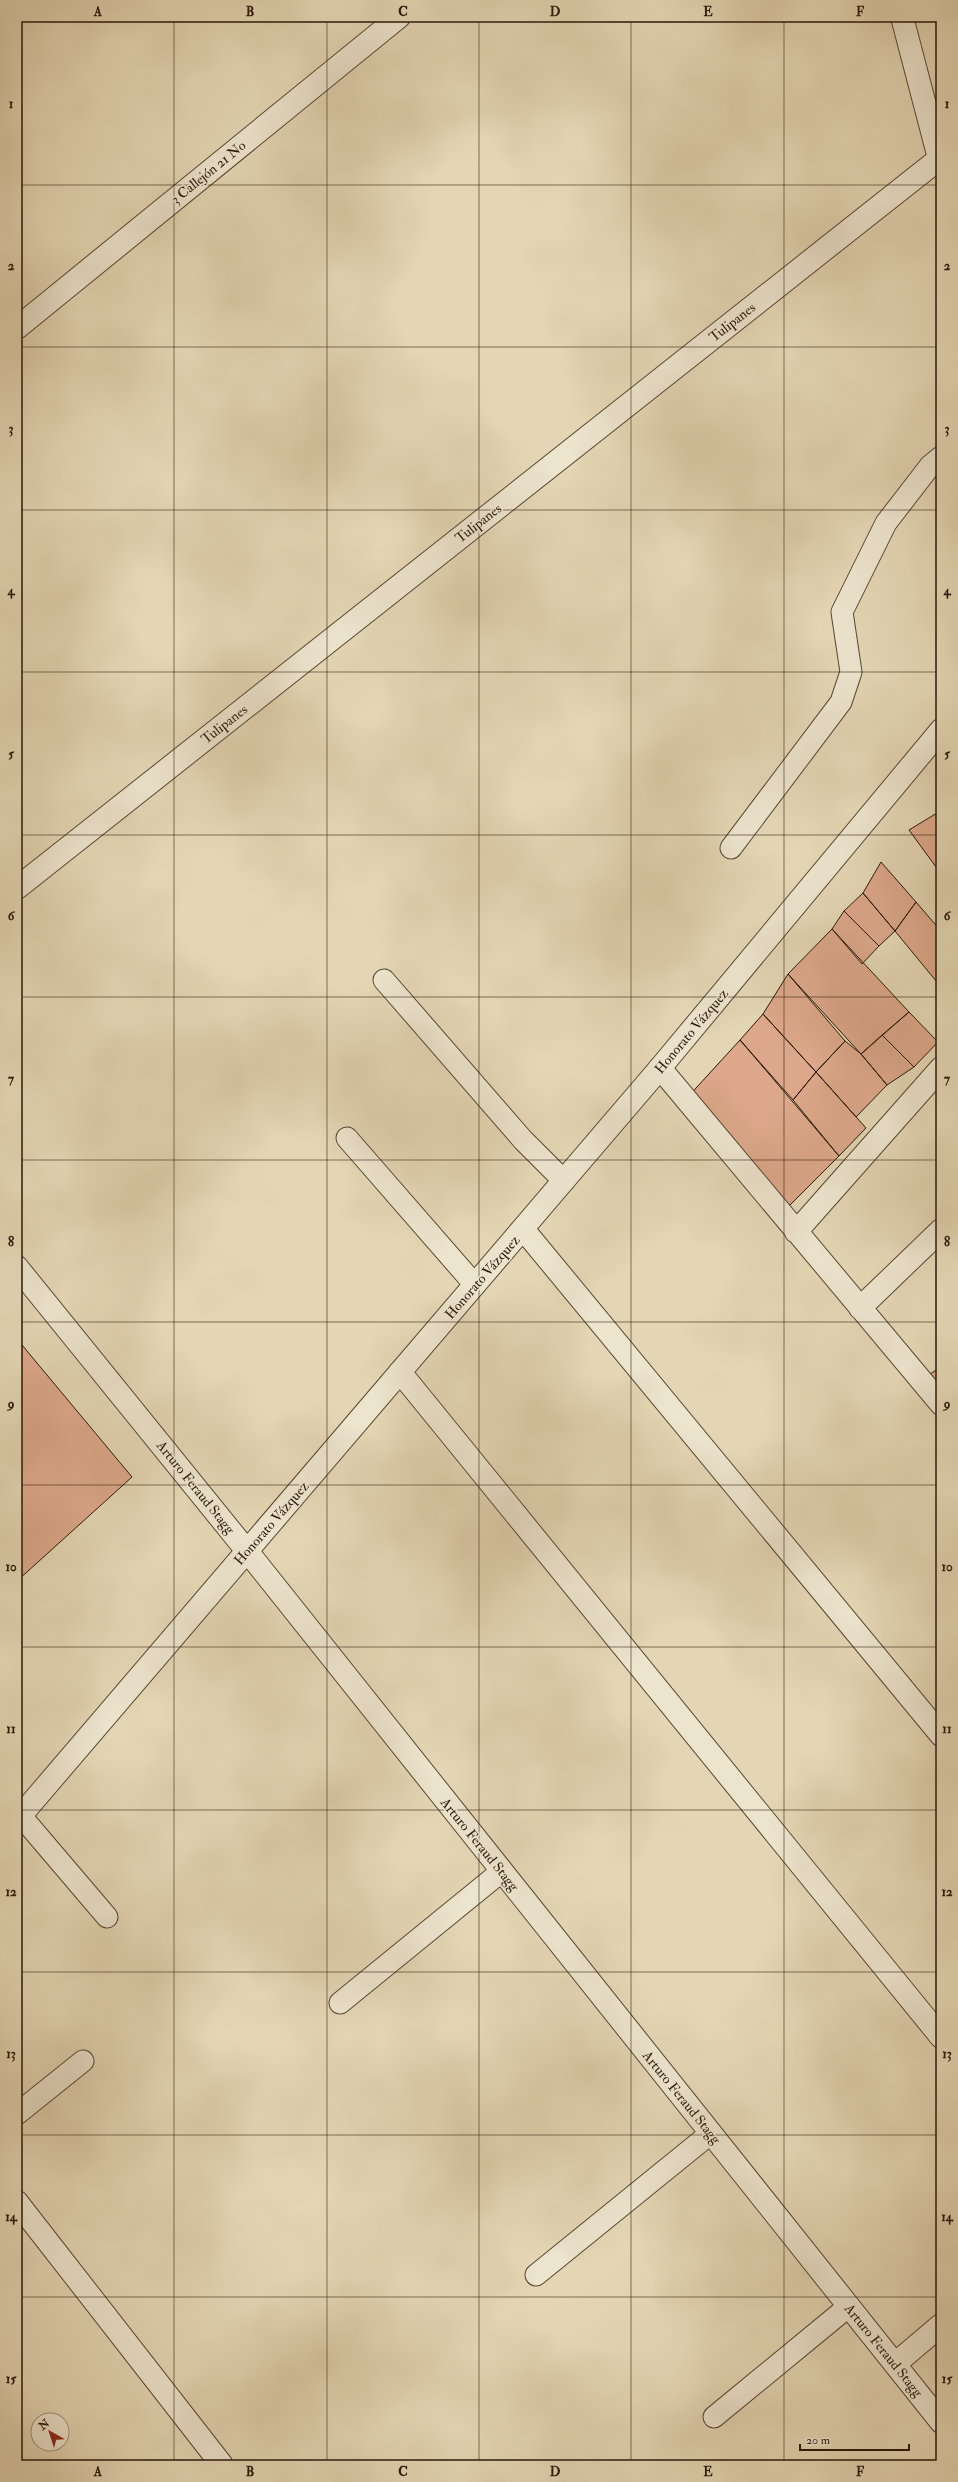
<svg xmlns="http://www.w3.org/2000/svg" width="958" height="2482" font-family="'IM FELL Double Pica',serif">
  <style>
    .building { fill: #dca78a; stroke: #291709 }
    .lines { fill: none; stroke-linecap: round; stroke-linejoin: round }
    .service-casing { stroke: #584734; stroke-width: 23 }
    .minor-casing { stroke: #584734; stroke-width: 24 }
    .tertiary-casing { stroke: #584734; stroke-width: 24 }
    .service { stroke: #ede4ce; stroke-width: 21 }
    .minor { stroke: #ede4ce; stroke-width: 22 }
    .tertiary { stroke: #ede4ce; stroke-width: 22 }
    .grid { fill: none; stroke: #291709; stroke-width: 1; stroke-opacity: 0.55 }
    .labels { text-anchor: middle; stroke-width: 3; stroke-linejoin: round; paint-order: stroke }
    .street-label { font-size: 14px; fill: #291709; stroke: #ede4ce }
    .neatline { fill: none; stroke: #291709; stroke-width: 1.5 }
    .grid-label { font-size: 13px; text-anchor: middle; font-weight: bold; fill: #291709 }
  </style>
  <rect width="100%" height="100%" fill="#e4d6b4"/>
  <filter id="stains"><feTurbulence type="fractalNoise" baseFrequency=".005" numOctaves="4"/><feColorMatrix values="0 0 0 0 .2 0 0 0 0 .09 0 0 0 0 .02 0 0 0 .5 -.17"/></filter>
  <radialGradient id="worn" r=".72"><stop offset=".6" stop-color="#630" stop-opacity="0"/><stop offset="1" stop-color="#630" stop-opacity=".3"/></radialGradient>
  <path class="building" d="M937 813 941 817V863L936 867 909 830Z
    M881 862 916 902 895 931 863 893Z
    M863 893 895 931 879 946 844 911Z
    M916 902 941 931V987L895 931Z
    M844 911 879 946 862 964 832 929Z
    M832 929 909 1012 861 1054 788 974Z
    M788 974 845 1041 816 1072 763 1014Z
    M909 1012 938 1042 914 1067 882 1035Z
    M763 1014 816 1072 793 1100 740 1040Z
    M882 1035 914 1067 887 1085 861 1054Z
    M740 1040 839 1156 781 1214 686 1099Z
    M845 1041 861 1054 887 1085 856 1117 816 1072Z
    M816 1072 866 1128 839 1156 793 1100Z
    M17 1339 132 1477 17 1581Z
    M941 1367V1388L930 1374Z"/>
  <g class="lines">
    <g class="service-casing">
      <path id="service" d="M731 848 841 702 851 672 842 612 886 523 930 466 941 457
        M384 980 523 1140 564 1181
        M347 1138 475 1285
        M21 1816 107 1917
        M340 2003 502 1871
        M17 2114 83 2061
        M536 2275 711 2133
        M714 2417 849 2306"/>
    </g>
    <g class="minor-casing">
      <path id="minor" d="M17 328 399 17
        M17 888 939 159
        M660 1068 941 1404
        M523 1229 941 1735
        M796 1232 941 1068
        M17 1267 247 1551 941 2422
        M860 1308 941 1230
        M400 1372 941 2037
        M17 2202 222 2465
        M895 2364 941 2325"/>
    </g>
    <g class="tertiary-casing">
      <path id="tertiary" d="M902 17 941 166
        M17 1820 660 1068 941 730"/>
    </g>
    <use href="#service" class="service"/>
    <use href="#minor" class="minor"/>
    <use href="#tertiary" class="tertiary"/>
  </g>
  <path class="grid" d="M174 17V2465M327 17V2465M479 17V2465M631 17V2465M784 17V2465M17 185H941M17 347H941M17 510H941M17 672H941M17 835H941M17 997H941M17 1160H941M17 1322H941M17 1485H941M17 1647H941M17 1810H941M17 1972H941M17 2135H941M17 2297H941"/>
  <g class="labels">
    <g class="street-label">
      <text transform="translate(208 172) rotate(-39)" y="5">3 Callejón 21 No</text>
      <text transform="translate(732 322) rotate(-38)" y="5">Tulipanes</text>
      <text transform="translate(478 523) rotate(-38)" y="5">Tulipanes</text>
      <text transform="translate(224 724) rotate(-38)" y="5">Tulipanes</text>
      <text transform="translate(691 1031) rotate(-50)" y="5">Honorato Vázquez</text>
      <text transform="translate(482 1277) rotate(-49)" y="5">Honorato Vázquez</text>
      <text transform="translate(196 1487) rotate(51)" y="5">Arturo Feraud Stagg</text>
      <text transform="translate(271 1523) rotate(-49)" y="5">Honorato Vázquez</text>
      <text transform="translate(480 1844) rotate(51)" y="5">Arturo Feraud Stagg</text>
      <text transform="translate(682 2097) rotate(51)" y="5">Arturo Feraud Stagg</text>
      <text transform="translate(884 2350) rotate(51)" y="5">Arturo Feraud Stagg</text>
    </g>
  </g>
  <rect width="958" height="2482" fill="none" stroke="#e4d6b4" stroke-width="44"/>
  <g transform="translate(50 2432) rotate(321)"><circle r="19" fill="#ede4ce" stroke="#9f927f"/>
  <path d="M0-3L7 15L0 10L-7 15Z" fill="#8f2418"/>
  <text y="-6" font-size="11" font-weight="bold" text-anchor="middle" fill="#291709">N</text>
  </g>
  <path d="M800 2444v6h109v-6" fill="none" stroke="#291709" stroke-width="2"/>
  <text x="806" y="2444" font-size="12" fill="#291709" stroke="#ede4ce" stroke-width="3" paint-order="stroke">20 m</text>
  <rect x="22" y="22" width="914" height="2438" class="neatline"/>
  <g class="grid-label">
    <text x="98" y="16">A</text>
    <text x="250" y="16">B</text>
    <text x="403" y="16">C</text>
    <text x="555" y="16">D</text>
    <text x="708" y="16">E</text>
    <text x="860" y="16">F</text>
    <text x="11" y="108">1</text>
    <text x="947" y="108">1</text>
    <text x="11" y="270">2</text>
    <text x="947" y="270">2</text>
    <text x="11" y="433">3</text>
    <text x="947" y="433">3</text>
    <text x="11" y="595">4</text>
    <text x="947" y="595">4</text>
    <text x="11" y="758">5</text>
    <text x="947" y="758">5</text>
    <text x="11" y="920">6</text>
    <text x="947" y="920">6</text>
    <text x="11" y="1083">7</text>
    <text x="947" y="1083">7</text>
    <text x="11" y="1246">8</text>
    <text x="947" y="1246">8</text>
    <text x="11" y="1408">9</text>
    <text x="947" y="1408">9</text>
    <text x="11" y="1571">10</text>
    <text x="947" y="1571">10</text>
    <text x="11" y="1733">11</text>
    <text x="947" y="1733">11</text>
    <text x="11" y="1896">12</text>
    <text x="947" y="1896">12</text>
    <text x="11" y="2058">13</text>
    <text x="947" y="2058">13</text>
    <text x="11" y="2221">14</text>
    <text x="947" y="2221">14</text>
    <text x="11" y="2383">15</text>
    <text x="947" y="2383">15</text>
    <text x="98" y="2476">A</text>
    <text x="250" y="2476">B</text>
    <text x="403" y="2476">C</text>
    <text x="555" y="2476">D</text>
    <text x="708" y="2476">E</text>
    <text x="860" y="2476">F</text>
  </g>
  <rect width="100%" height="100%" filter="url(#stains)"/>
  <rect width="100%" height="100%" fill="url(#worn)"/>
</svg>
